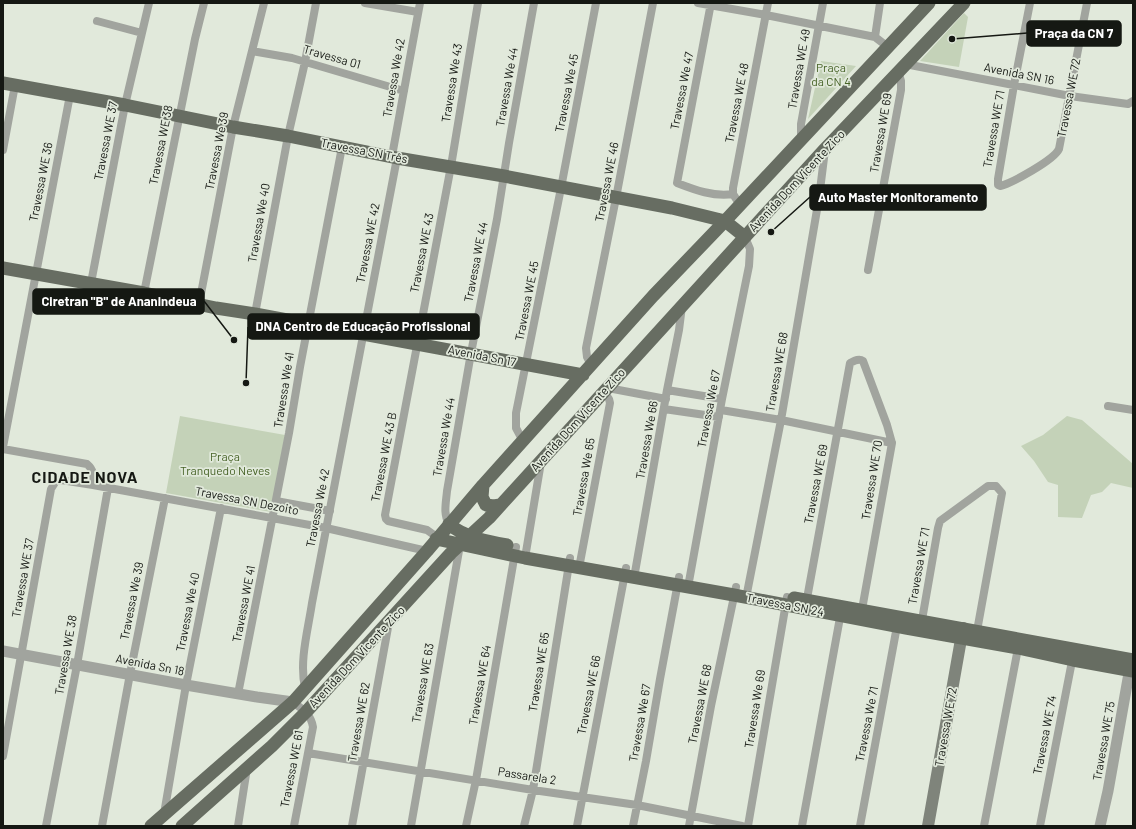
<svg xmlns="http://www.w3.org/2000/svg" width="1136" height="829" font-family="Barlow,sans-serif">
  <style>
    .green { fill: #c4d2b8 }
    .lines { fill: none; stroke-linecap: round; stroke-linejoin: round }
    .minor { stroke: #a1a49e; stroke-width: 8 }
    .tertiary { stroke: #a1a49e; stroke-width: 11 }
    .secondary { stroke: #7f847b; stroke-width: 12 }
    .primary { stroke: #676d62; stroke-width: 13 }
    .labels { text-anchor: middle; stroke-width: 3.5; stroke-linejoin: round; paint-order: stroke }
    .street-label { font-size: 12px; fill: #151813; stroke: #e1e9db }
    .park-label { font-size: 12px; fill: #466226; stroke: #e1e9db }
    .district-label { font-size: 16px; font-weight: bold; letter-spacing: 1px; fill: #151813; stroke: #e1e9db }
    .leader { fill: none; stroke: #151813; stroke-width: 1.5 }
    .callout-dot { fill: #151813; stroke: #e1e9db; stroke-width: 1.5 }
    .callout { fill: #151813; stroke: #151813; stroke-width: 1.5 }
    .callout-label { font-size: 13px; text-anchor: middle; font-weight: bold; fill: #fff }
  </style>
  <rect width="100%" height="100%" fill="#e1e9db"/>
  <path class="green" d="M964 13 968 17 959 67 920 61Z
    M821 61 856 66 808 119Z
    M180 416 285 435 271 512 166 493Z
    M1067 416 1082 420 1133 464V488L1111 483 1102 492 1091 495 1082 518 1058 517V485L1048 482 1034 461 1021 446 1043 435Z"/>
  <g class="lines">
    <path class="minor" d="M365 3 418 12
      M698 3 766 15 875 37
      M711 3 677 183C695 190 714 197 733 194
      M880 3 875 37 888 47
      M1030 3 1014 85 998 179V185L1000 186C1012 183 1054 160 1059 149L1087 3
      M97 21 142 33
      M252 51 292 58 404 91
      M905 64 1070 96 1128 104 1133 101
      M801 140V124L823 3
      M3 150 15 85
      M392 156 420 3
      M740 205 733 194V188L768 3
      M868 270 901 90V81L898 71
      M91 283 125 105 149 3
      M144 293 195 39 204 3
      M199 304 233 127 264 3
      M255 314 288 136 305 62 316 3
      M591 365 587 357 586 348 616 198 653 3
      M608 388 666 399
      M667 390 722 399
      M1108 406 1133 410
      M664 409 719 417
      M721 410 781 420 892 443
      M523 441 516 428V413L561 188 596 3
      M3 447 70 95
      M3 449 87 464C94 470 94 476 93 485
      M276 501 330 511
      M449 524C443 514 446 503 447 491L471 353 497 219 509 143 534 3
      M436 539 434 535 427 530 388 521 386 519 385 515 451 166 478 3
      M525 558 541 462
      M579 568 610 403 609 399 604 392
      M634 578 667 390 679 330 682 306
      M688 587 722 399 749 266 750 249 745 237
      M746 598 781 420 819 198 825 150
      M806 604 850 363C854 361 859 358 863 361L887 425 892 443 861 615
      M922 620 938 528 940 521 988 486H996L1002 493 977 631
      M305 688C299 661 308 630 312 603L397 158
      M238 694 289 433 300 367 342 147
      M293 702C302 709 311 714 313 727L294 826
      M308 753 533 790 637 805 742 826
      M3 756 51 489 56 481 61 480 93 485 326 528 427 551
      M164 814 186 685 221 508
      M46 826 77 665 108 488
      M102 826 130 674 165 498
      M238 826 247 768
      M352 826 389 622
      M411 826 460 545
      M466 826 476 780 516 547
      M524 826 533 790 570 558
      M577 826 626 568
      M633 826 646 761 660 679 679 577
      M689 826 711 706 736 587
      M748 826 787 597
      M802 826 841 612
      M860 826 897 626
      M984 826 1019 643
      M1040 826 1073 656"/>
    <path class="tertiary" d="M3 651 186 685 257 697 293 702
      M1100 826 1108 791 1131 662"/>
    <path class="secondary" d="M928 826 963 628"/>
    <path class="primary" d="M3 83 125 105 233 127 288 136 397 158 504 176 672 208 725 221 745 237
      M3 268 144 293 216 308 255 314 583 375
      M483 485 482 497 486 505 494 506 500 505
      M449 524C463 537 490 542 507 545
      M436 539 525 558 734 595 906 628 1018 648 1073 660 1133 671
      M794 598 1133 660
      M151 826 293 702 427 551 483 485 653 296 725 221 929 3
      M182 826 272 746 306 712 451 553 489 518 825 149 964 3"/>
  </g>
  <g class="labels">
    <g class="street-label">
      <text transform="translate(332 57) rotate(16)" y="4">Travessa 01</text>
      <text transform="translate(799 69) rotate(-80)" y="4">Travessa WE 49</text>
      <text transform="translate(1019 74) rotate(11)" y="4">Avenida SN 16</text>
      <text transform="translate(394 78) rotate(-80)" y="4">Travessa We 42</text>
      <text transform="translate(452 83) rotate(-81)" y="4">Travessa We 43</text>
      <text transform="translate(507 87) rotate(-80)" y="4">Travessa We 44</text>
      <text transform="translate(682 91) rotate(-79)" y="4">Travessa We 47</text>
      <text transform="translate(567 93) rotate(-79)" y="4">Travessa We 45</text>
      <text transform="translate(1069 98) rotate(-79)" y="4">Travessa WE 72</text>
      <text transform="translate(737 103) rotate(-79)" y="4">Travessa WE 48</text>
      <text transform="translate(994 129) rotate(-80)" y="4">Travessa WE 71</text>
      <text transform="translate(881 133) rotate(-80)" y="4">Travessa WE 69</text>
      <text transform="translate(106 141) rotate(-79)" y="4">Travessa WE 37</text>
      <text transform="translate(161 145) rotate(-79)" y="4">Travessa WE 38</text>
      <text transform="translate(217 151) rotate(-79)" y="4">Travessa We 39</text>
      <text transform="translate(364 151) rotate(11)" y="4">Travessa SN Três</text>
      <text transform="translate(797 181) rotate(-47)" y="4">Avenida Dom Vicente Zico</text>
      <text transform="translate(41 182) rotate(-79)" y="4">Travessa WE 36</text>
      <text transform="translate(607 182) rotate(-79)" y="4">Travessa WE 46</text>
      <text transform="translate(259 223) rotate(-80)" y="4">Travessa We 40</text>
      <text transform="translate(368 243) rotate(-79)" y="4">Travessa WE 42</text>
      <text transform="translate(422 253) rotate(-79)" y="4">Travessa WE 43</text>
      <text transform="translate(476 262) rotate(-79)" y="4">Travessa WE 44</text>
      <text transform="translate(527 301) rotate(-79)" y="4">Travessa WE 45</text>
      <text transform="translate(482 356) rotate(11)" y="4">Avenida Sn 17</text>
      <text transform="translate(777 372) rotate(-80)" y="4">Travessa WE 68</text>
      <text transform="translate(284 390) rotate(-81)" y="4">Travessa We 41</text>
      <text transform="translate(709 409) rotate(-79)" y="4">Travessa We 67</text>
      <text transform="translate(578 420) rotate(-48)" y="4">Avenida Dom Vicente Zico</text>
      <text transform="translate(444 437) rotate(-80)" y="4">Travessa We 44</text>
      <text transform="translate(647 440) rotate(-80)" y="4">Travessa We 66</text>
      <text transform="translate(384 457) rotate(-79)" y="4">Travessa WE 43 B</text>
      <text transform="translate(584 477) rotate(-80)" y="4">Travessa We 65</text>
      <text transform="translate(872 480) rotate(-81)" y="4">Travessa WE 70</text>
      <text transform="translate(816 484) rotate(-79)" y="4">Travessa WE 69</text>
      <text transform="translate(247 501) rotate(11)" y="4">Travessa SN Dezoito</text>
      <text transform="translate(318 508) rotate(-79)" y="4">Travessa We 42</text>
      <text transform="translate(919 566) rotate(-80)" y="4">Travessa WE 71</text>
      <text transform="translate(23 578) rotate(-80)" y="4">Travessa WE 37</text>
      <text transform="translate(132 601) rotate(-79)" y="4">Travessa We 39</text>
      <text transform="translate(244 604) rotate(-79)" y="4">Travessa WE 41</text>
      <text transform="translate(785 605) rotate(11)" y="4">Travessa SN 24</text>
      <text transform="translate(188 612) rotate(-79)" y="4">Travessa We 40</text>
      <text transform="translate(66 655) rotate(-80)" y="4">Travessa WE 38</text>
      <text transform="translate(357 657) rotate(-47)" y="4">Avenida Dom Vicente Zico</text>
      <text transform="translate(150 665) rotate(11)" y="4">Avenida Sn 18</text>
      <text transform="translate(539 672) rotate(-81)" y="4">Travessa WE 65</text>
      <text transform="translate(423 683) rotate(-80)" y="4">Travessa WE 63</text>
      <text transform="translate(480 685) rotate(-80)" y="4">Travessa WE 64</text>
      <text transform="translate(589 695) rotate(-79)" y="4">Travessa WE 66</text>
      <text transform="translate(700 704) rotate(-79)" y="4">Travessa WE 68</text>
      <text transform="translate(755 709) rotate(-81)" y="4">Travessa We 69</text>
      <text transform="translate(359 722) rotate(-80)" y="4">Travessa WE 62</text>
      <text transform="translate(640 723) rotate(-80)" y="4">Travessa We 67</text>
      <text transform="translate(867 724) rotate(-79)" y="4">Travessa We 71</text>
      <text transform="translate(946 727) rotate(-80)" y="4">Travessa WE 72</text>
      <text transform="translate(1045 735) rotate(-79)" y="4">Travessa WE 74</text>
      <text transform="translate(1104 741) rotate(-80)" y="4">Travessa WE 75</text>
      <text transform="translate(292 769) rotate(-79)" y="4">Travessa WE 61</text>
      <text transform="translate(527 776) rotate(9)" y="4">Passarela 2</text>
    </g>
    <g class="park-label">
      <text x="831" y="72">Praça<tspan x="831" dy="14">da CN 4</tspan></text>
      <text x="225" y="461">Praça<tspan x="225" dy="14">Tranquedo Neves</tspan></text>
    </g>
    <g class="district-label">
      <text x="85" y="483">CIDADE NOVA</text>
    </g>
  </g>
  <path class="leader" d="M952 39L1027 33M771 232L810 197M234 340L204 301M246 383L248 327"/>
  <g class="callout-dot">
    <circle cx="952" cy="39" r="4"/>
    <circle cx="771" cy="232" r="4"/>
    <circle cx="234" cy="340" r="4"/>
    <circle cx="246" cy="383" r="4"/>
  </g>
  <g class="callout">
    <rect x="1027" y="21" width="94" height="25" rx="4"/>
    <rect x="810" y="185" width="176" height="25" rx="4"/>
    <rect x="33" y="289" width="171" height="25" rx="4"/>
    <rect x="248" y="314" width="231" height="25" rx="4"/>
  </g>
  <g class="callout-label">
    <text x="1074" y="38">Praça da CN 7</text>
    <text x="898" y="202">Auto Master Monitoramento</text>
    <text x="119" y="306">Ciretran "B" de Ananindeua</text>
    <text x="363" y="331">DNA Centro de Educação Profissional</text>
  </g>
  <rect width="1136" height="829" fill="none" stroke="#151813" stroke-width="8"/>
</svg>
